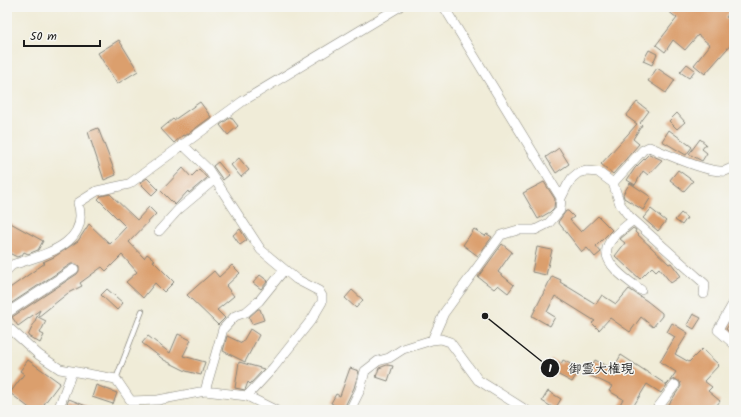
<svg xmlns="http://www.w3.org/2000/svg" width="741" height="417" font-family="Kalam,'Klee One',sans-serif">
  <style>
    .building { fill: #db9f6d }
    .lines { fill: none; stroke-linecap: round; stroke-linejoin: round }
    .lane-casing { stroke: #86847a; stroke-width: 6 }
    .street-casing { stroke: #86847a; stroke-width: 10 }
    .lane { stroke: #fff; stroke-width: 4.5 }
    .street { stroke: #fff; stroke-width: 9 }
    .leader { fill: none; stroke: #1c1c1c; stroke-width: 1.5 }
    .callout-dot { fill: #1c1c1c; stroke: #f6f6f2; stroke-width: 1.5 }
    .mark-label { font-size: 12px; text-anchor: middle; font-weight: bold; fill: #fff }
    .callout-label { font-size: 13px; text-anchor: middle; font-weight: bold; fill: #1c1c1c; stroke: #f6f6f2; stroke-width: 3; stroke-linejoin: round; paint-order: stroke }
  </style>
  <rect width="100%" height="100%" fill="#f6f6f2"/>
  <filter id="ink" filterUnits="userSpaceOnUse"><feTurbulence type="fractalNoise" baseFrequency=".025" numOctaves="2"/><feDisplacementMap in="SourceGraphic" scale="8" xChannelSelector="R" yChannelSelector="G"/><feConvolveMatrix kernelMatrix="1 2 1 2 8 2 1 2 1" color-interpolation-filters="sRGB"/></filter>
  <filter id="wash" filterUnits="userSpaceOnUse"><feTurbulence type="fractalNoise" baseFrequency=".012" numOctaves="4" result="noise"/><feDisplacementMap in="SourceGraphic" scale="16" xChannelSelector="R" yChannelSelector="G"/><feGaussianBlur stdDeviation="0.9" result="paint"/><feColorMatrix in="noise" values="0 0 0 0 0 0 0 0 0 0 0 0 0 0 0 0 0 1.4 0 .05"/><feComposite in="paint" operator="in"/></filter>
  <g filter="url(#wash)">
    <rect width="100%" height="100%" fill="#f0ecd8"/>
    <g id="blocks">
      <path class="building" d="M663 7H734L726 17 734 23V41L705 74 694 65 710 45 698 35 685 50 673 40 665 52 656 45 677 18Z
        M119 40 138 71 117 84 98 53Z
        M649 50 657 54 652 65 643 61Z
        M687 64 695 70 689 78 680 72Z
        M657 68 675 80 666 93 648 81Z
        M200 102 211 117 185 136 183 135 174 143 161 129 173 119 174 120Z
        M637 102 649 111 640 123 642 125 633 139 639 144 613 174 601 164 637 124 626 116Z
        M677 113 685 122 677 129 669 121Z
        M231 117 238 126 228 135 220 125Z
        M98 128 116 175 104 180 88 132Z
        M669 130 692 147 686 155 662 141Z
        M700 139 706 144 702 149 707 153 702 161 689 154Z
        M559 148 569 164 556 173 546 157Z
        M649 154 662 160 648 175 643 171 635 185 627 180 635 168Z
        M239 158 249 170 241 177 231 165Z
        M218 162 229 175 223 180 213 166Z
        M183 168 191 177 199 169 207 178 189 193 188 191 175 205 161 191Z
        M678 170 693 181 684 191 670 180Z
        M147 178 158 189 152 195 140 183Z
        M544 182 555 199 554 208 550 212 538 219 523 193Z
        M630 183 651 197 643 210 624 198 623 194Z
        M110 194 137 220 149 207 156 214 129 242 144 258 147 254 155 260 153 261 174 282 164 292 155 283 143 298 126 282 137 272 122 255 106 271 102 267 80 283 82 286 68 293 38 317 46 321 40 333 44 335 40 343 28 336 40 310 18 326 12 317 77 274 79 271V266L76 264H71L7 306V290L45 263 43 262 54 257 78 241 89 224 110 244 126 227 98 199 101 196Z
        M651 209 666 221 658 231 643 218Z
        M566 211H568L574 217 570 220 581 232 598 216 612 230 596 246 601 252 595 257 587 248 582 252 558 222Z
        M681 213 687 218 682 225 675 220Z
        M7 221 43 241 38 250 28 254 24 252 22 255 17 257 7 252Z
        M633 228 636 230 635 232 669 264 671 263 681 276 671 283 659 268 656 271 652 267 640 279 615 256 625 243 620 239Z
        M240 229 247 240 240 245 233 235Z
        M474 229 485 236 487 234 492 237 478 256 463 245Z
        M502 244 512 252 498 272 514 285 508 293 498 285 494 289 478 277Z
        M537 247 552 250 546 275 532 272Z
        M232 265 240 273 226 286 234 296 217 310 225 318 218 325 187 295 214 271 219 277Z
        M260 275 268 281 261 289 253 283Z
        M552 276 561 280 560 282 596 304 602 295 616 304 629 289 647 301 662 313V316L653 327 641 317 630 332 610 318 599 330 592 323 595 321 555 296 547 312 555 317 550 326 532 316Z
        M107 289 123 303 117 310 101 295Z
        M352 290 363 300 356 308 345 298Z
        M258 309H260L264 320 252 324 249 317Z
        M693 314 701 318 694 329 687 325Z
        M734 318V336L726 329Z
        M672 323 688 333 675 354 689 362 702 349 719 365 704 381 712 387 708 391 720 401 713 410H665L681 386 680 382 675 379 670 381 661 393 647 384 631 410H617L623 399 609 391 612 386 587 374 595 360 613 369 621 355 667 385 676 372 660 362 675 337 667 332Z
        M250 329 259 335 245 362 223 351 227 336 242 343Z
        M178 334 191 340 183 356 205 362 201 375 186 371 164 360 142 343 148 336 170 353Z
        M551 359 561 364 563 360 580 369 572 382 555 373 552 377 543 372Z
        M28 360 60 383 44 404 52 410H32L10 393 24 374 20 371Z
        M239 362 264 369 250 384 248 382 245 390 235 388Z
        M387 365 393 366 388 381 376 377 379 368Z
        M350 368 359 371 354 388 343 410 331 403 336 394 340 396Z
        M96 385 117 393 113 404 92 397Z
        M548 391 561 399 555 409 542 401Z
        M69 399 96 410H64Z"/>
    </g>
  </g>
  <g filter="url(#ink)">
    <use href="#blocks" fill-opacity="0" stroke="#86847a" stroke-width="1"/>
    <g class="lines">
      <g class="lane-casing">
        <path id="lane" d="M116 379 142 311"/>
      </g>
      <g class="street-casing">
        <path id="street" d="M444 7 561 198
          M182 144 208 169 261 250 296 279 319 291 322 296V302L312 319 273 368 247 396
          M633 220C625 227 610 237 607 248 603 265 630 282 641 290
          M159 231 178 210 215 179
          M7 270 12 265C42 255 91 245 78 203L97 191 129 184 243 101 399 7
          M704 294 705 284 629 216 620 204 613 183 643 150 649 147C667 154 708 173 725 171 728 170 731 168 734 167
          M734 302 718 330 734 344
          M7 313 74 269
          M7 326 39 355 60 369 116 379 131 401 158 400 205 391 247 396 275 410
          M432 340 444 313 501 235 518 230H535L549 223 560 210 561 198 567 186 572 178 578 173 586 171 598 172 613 183
          M205 391 223 329 235 316 246 312 259 301 284 270
          M58 410 72 372
          M350 410 360 390 365 371 378 361 389 358 403 349 432 340 441 339 450 342 478 380 526 410
          M656 410 675 385"/>
      </g>
      <use href="#lane" class="lane"/>
      <use href="#street" class="street"/>
    </g>
  </g>
  <path class="leader" d="M485 316L550 368"/>
  <g class="callout-dot">
    <circle cx="485" cy="316" r="4"/>
    <circle cx="550" cy="368" r="10"/>
  </g>
  <g class="mark-label">
    <text x="550" y="372">1</text>
  </g>
  <g class="callout-label">
    <text x="601" y="373">御霊大権現</text>
  </g>
  <rect width="741" height="417" fill="none" stroke="#f6f6f2" stroke-width="24"/>
  <path d="M24 40v6h76v-6" fill="none" stroke="#1c1c1c" stroke-width="2"/>
  <text x="30" y="40" font-size="12" fill="#1c1c1c" stroke="#f6f6f2" stroke-width="3" paint-order="stroke">50 m</text>
</svg>
